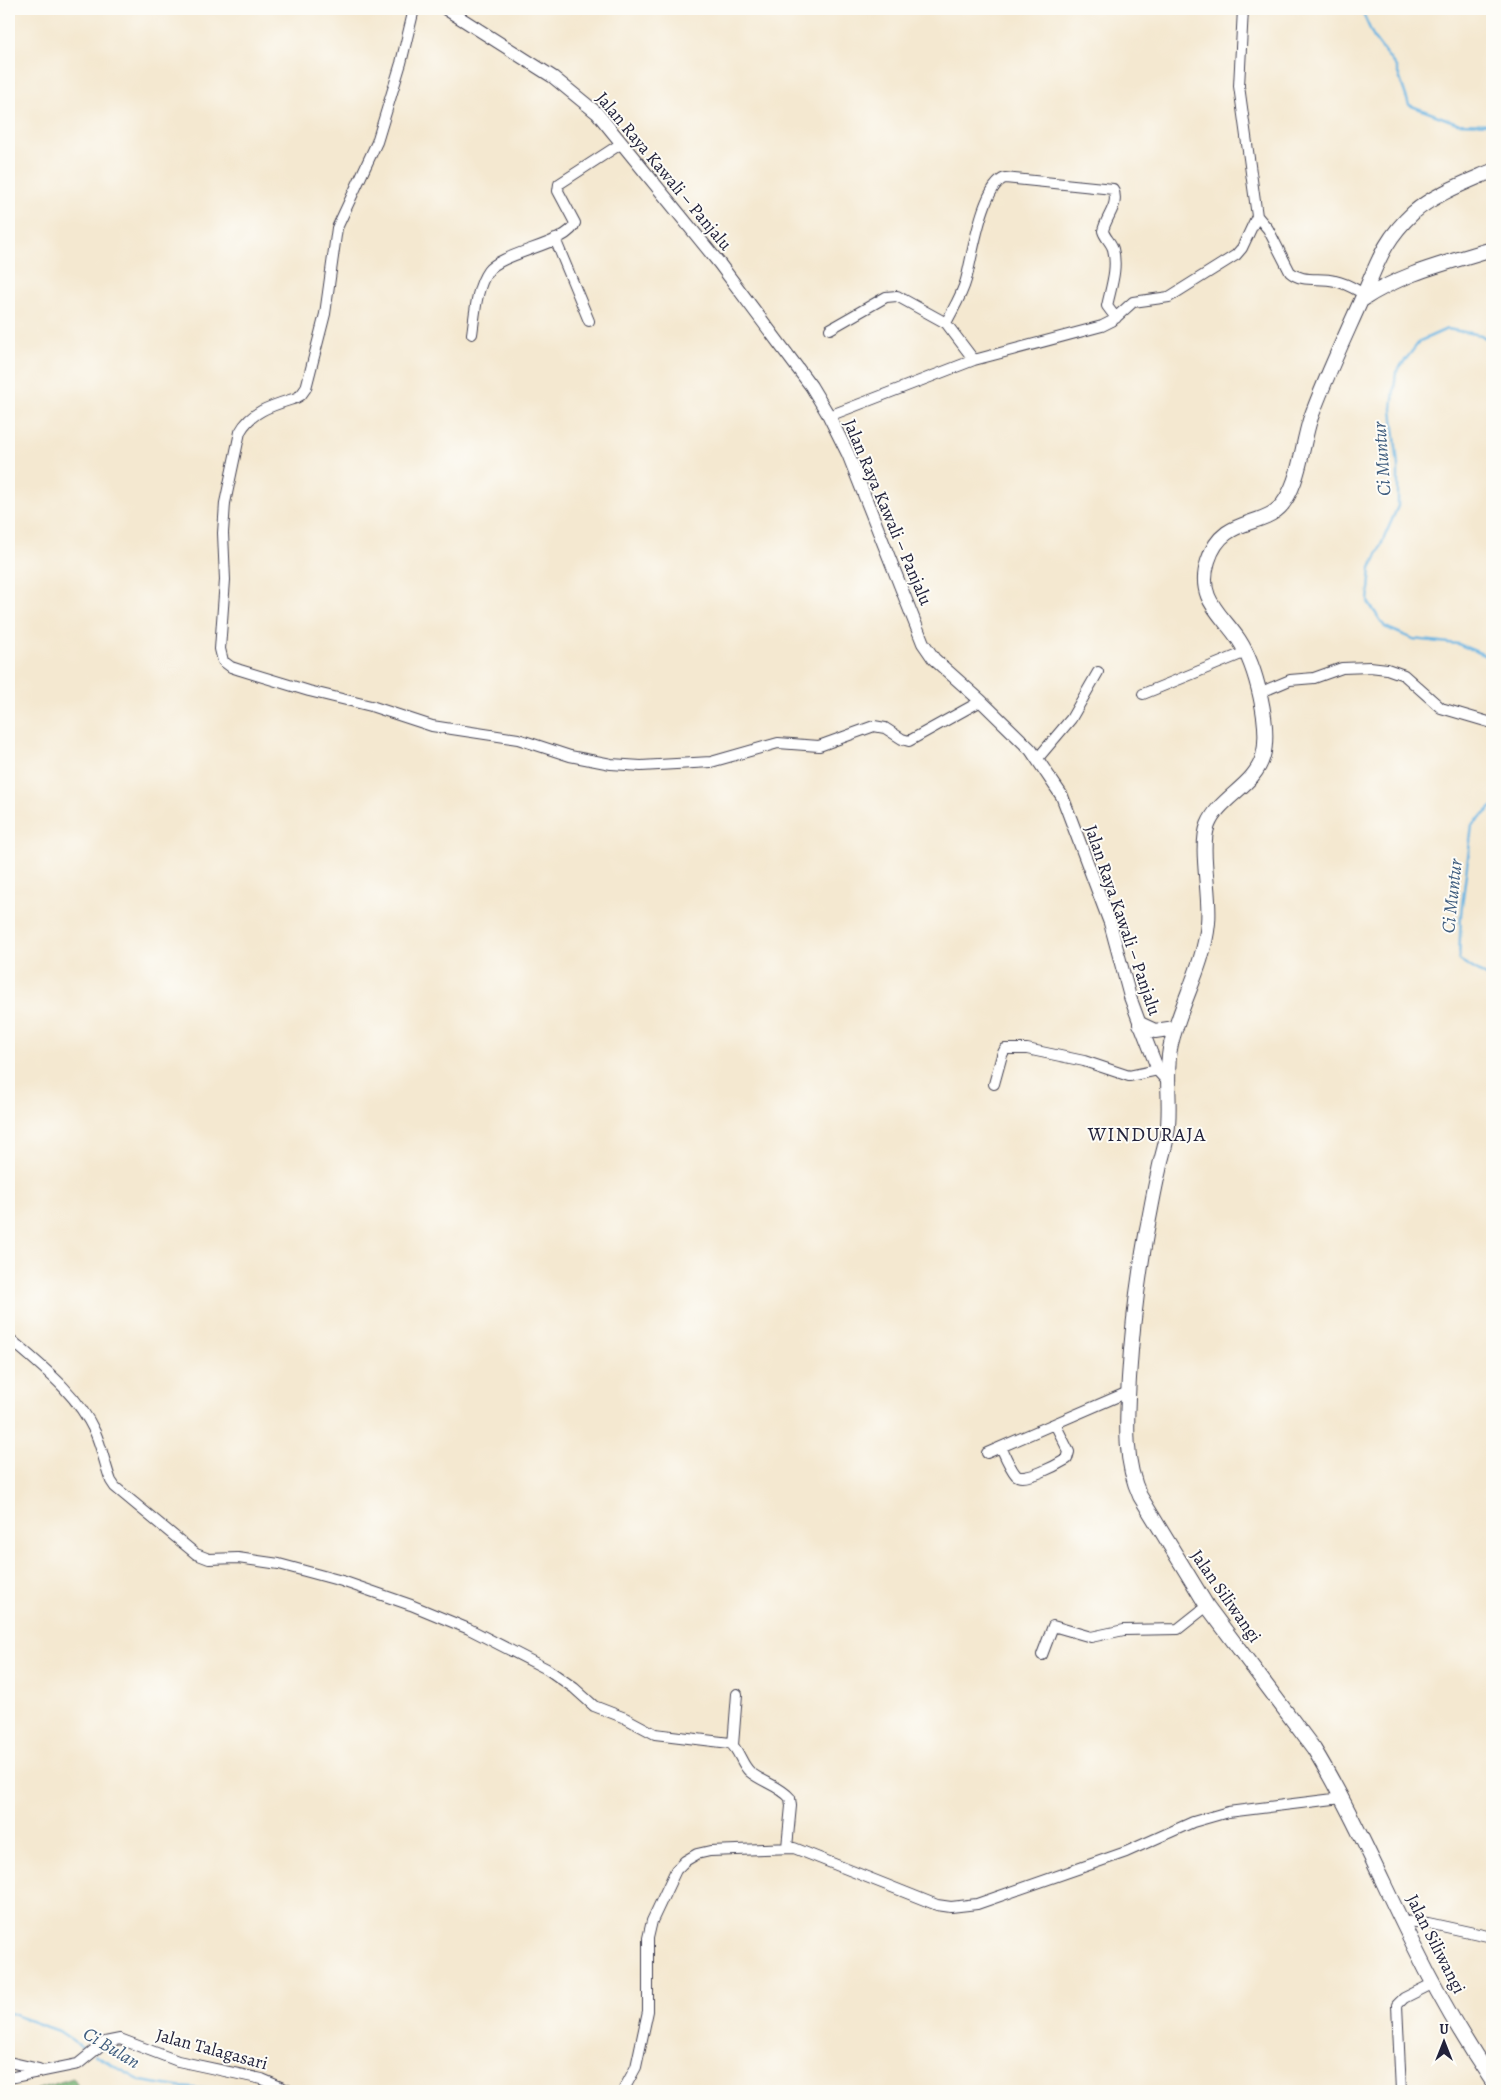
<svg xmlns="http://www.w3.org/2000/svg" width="1501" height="2100" font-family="Alegreya,serif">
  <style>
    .forest { fill: #74b071; stroke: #4b6956 }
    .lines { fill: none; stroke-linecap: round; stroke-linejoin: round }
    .stream { stroke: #69b4e2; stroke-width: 2.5 }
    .minor-casing { stroke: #424051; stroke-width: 12 }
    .major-casing { stroke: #424051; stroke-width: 14 }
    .highway-casing { stroke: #424051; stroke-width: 16 }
    .minor { stroke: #fff; stroke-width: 10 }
    .major { stroke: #fff; stroke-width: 12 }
    .highway { stroke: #fff; stroke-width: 14 }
    .labels { text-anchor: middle; stroke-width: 4; stroke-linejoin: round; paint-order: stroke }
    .street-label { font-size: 18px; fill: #22223b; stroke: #fdfcf7 }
    .water-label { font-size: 19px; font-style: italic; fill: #3e5c7e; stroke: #fdfcf7 }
    .quarter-label { font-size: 20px; letter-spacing: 1px; fill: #22223b; stroke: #fdfcf7 }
  </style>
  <rect width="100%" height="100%" fill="#fdfcf7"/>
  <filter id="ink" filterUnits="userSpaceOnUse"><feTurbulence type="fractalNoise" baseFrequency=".02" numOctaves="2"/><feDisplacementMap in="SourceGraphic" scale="10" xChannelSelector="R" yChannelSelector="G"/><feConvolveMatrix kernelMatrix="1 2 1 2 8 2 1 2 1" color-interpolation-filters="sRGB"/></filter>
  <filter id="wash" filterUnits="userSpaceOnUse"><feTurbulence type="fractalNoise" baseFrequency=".0096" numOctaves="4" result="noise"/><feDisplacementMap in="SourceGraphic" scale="20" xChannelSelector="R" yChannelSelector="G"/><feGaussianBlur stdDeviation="1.12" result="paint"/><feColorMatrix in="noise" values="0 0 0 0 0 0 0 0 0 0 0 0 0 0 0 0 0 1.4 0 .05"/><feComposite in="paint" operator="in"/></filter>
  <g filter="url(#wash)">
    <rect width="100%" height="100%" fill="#f4e8d0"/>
    <path class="forest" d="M73 2078 81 2091H32Z"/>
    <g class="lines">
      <path class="stream" d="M1361 9 1374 38 1396 67 1409 105 1457 123 1492 124
        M1492 343 1481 335 1447 329 1420 341 1396 372 1392 409 1398 466V506L1371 568 1368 602 1385 627 1413 639 1458 644 1492 658
        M1492 807 1472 825 1461 914 1459 960 1488 977 1492 976
        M9 2013 59 2031 88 2051
        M95 2055 141 2081 178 2087 235 2091"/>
    </g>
  </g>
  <g filter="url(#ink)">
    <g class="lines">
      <g class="minor-casing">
        <path id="minor" d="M9 9H10
          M414 9 401 63 377 142 337 228 325 314 306 388 301 395 296 398C274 405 252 410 240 432L225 503 223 533 225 580 220 649 223 661 231 667 240 670 309 691 371 706 432 726 518 739 570 756 611 764 641 766 711 762 778 743 819 746 874 726 885 728 902 739 909 741 981 701
          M1243 9 1239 86 1257 216
          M555 239 589 321
          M946 323C953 309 962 295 966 280 972 259 982 185 1005 178L1113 189C1120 205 1106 216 1103 231 1105 238 1111 242 1113 249 1118 268 1111 287 1107 306L1116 318
          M830 329 886 297 897 296 946 323 974 360
          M472 334C475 314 476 288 488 271 502 252 569 244 575 223L558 191 559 184 622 143
          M829 416 974 360 1102 326 1112 321 1133 302 1169 297 1236 255 1242 248 1257 216 1268 229 1290 272C1302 283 1320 277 1335 281 1346 283 1355 289 1364 294
          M1259 693 1290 680 1314 678 1342 668 1370 667 1387 669 1404 675 1441 708 1492 723
          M1143 694 1246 652
          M1038 758 1071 719 1098 672
          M994 1084 1002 1055 1005 1049H1027L1084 1061 1129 1076 1158 1070
          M9 1338C41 1366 77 1393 95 1432 102 1448 105 1465 111 1481L115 1487 196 1554 209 1559 238 1558 279 1564 342 1581 411 1605 469 1629 547 1669 574 1688 594 1706 625 1718 655 1734 730 1743C739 1749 741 1764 750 1772 762 1782 780 1786 790 1798L791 1806 787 1847
          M1001 1447C1005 1456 1010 1468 1016 1475 1024 1483 1057 1465 1067 1459L1069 1452 1055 1424
          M987 1453 1128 1392
          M1042 1655 1053 1626 1091 1637 1124 1630 1178 1629 1207 1606
          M733 1745 737 1694
          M1402 1921 1428 1923 1492 1937
          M9 2062 39 2069
          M9 2078 78 2064 105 2042 120 2039 178 2061 262 2079 290 2091
          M623 2091 636 2067 648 2011V1938L652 1921 676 1870 685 1861 697 1854 710 1851 794 1848 937 1905 951 1907 977 1904 1126 1852 1193 1822 1228 1812 1342 1798
          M1401 2091 1397 2005 1404 1998 1434 1983"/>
      </g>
      <g class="major-casing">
        <path id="major" d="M446 9 553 77 597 113 719 263 811 386 829 416 848 454 923 643 934 659 981 701 1031 750 1062 796 1110 923 1130 997 1140 1024 1158 1070 1167 1080"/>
      </g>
      <g class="highway-casing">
        <path id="highway" d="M1492 171C1467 182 1433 195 1413 213 1384 240 1378 262 1363 296 1345 337 1325 378 1310 420 1302 446 1300 476 1286 499 1268 531 1223 512 1208 561 1196 599 1221 613 1239 640 1256 666 1271 726 1263 756 1255 786 1219 797 1208 825 1199 848 1211 895 1208 923 1204 966 1181 1002 1171 1044 1164 1074 1172 1104 1167 1134 1166 1146 1161 1158 1159 1170 1154 1190 1151 1210 1147 1229 1138 1279 1132 1328 1129 1378 1127 1418 1123 1459 1140 1496L1207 1606 1314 1749C1352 1812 1381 1880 1414 1946 1437 1993 1463 2038 1492 2081
          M1362 300C1402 273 1447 263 1492 249
          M1140 1024 1155 1031 1175 1028"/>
      </g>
      <use href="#minor" class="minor"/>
      <use href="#major" class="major"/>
      <use href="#highway" class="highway"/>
    </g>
  </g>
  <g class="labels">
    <g class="street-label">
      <text transform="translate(664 171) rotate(50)" y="6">Jalan Raya Kawali – Panjalu</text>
      <text transform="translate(888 512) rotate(67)" y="6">Jalan Raya Kawali – Panjalu</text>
      <text transform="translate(1123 920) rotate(71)" y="6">Jalan Raya Kawali – Panjalu</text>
      <text transform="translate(1226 1596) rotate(55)" y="6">Jalan Siliwangi</text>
      <text transform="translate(1436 1944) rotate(63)" y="6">Jalan Siliwangi</text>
      <text transform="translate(212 2049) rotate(15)" y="6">Jalan Talagasari</text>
    </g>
    <g class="water-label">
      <text transform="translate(1381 459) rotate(-94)" y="7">Ci Muntur</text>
      <text transform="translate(1451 896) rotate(-84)" y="7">Ci Muntur</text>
      <text transform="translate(112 2047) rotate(31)" y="7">Ci Bulan</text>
    </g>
    <g class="quarter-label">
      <text x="1147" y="1141">WINDURAJA</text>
    </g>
  </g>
  <rect width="1501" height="2100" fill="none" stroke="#fdfcf7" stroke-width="30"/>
  <g transform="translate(1444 2042)" stroke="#fdfcf7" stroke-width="4" paint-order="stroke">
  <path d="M0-4L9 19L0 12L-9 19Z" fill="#22223b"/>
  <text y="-8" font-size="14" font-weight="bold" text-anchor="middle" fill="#22223b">U</text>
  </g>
</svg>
